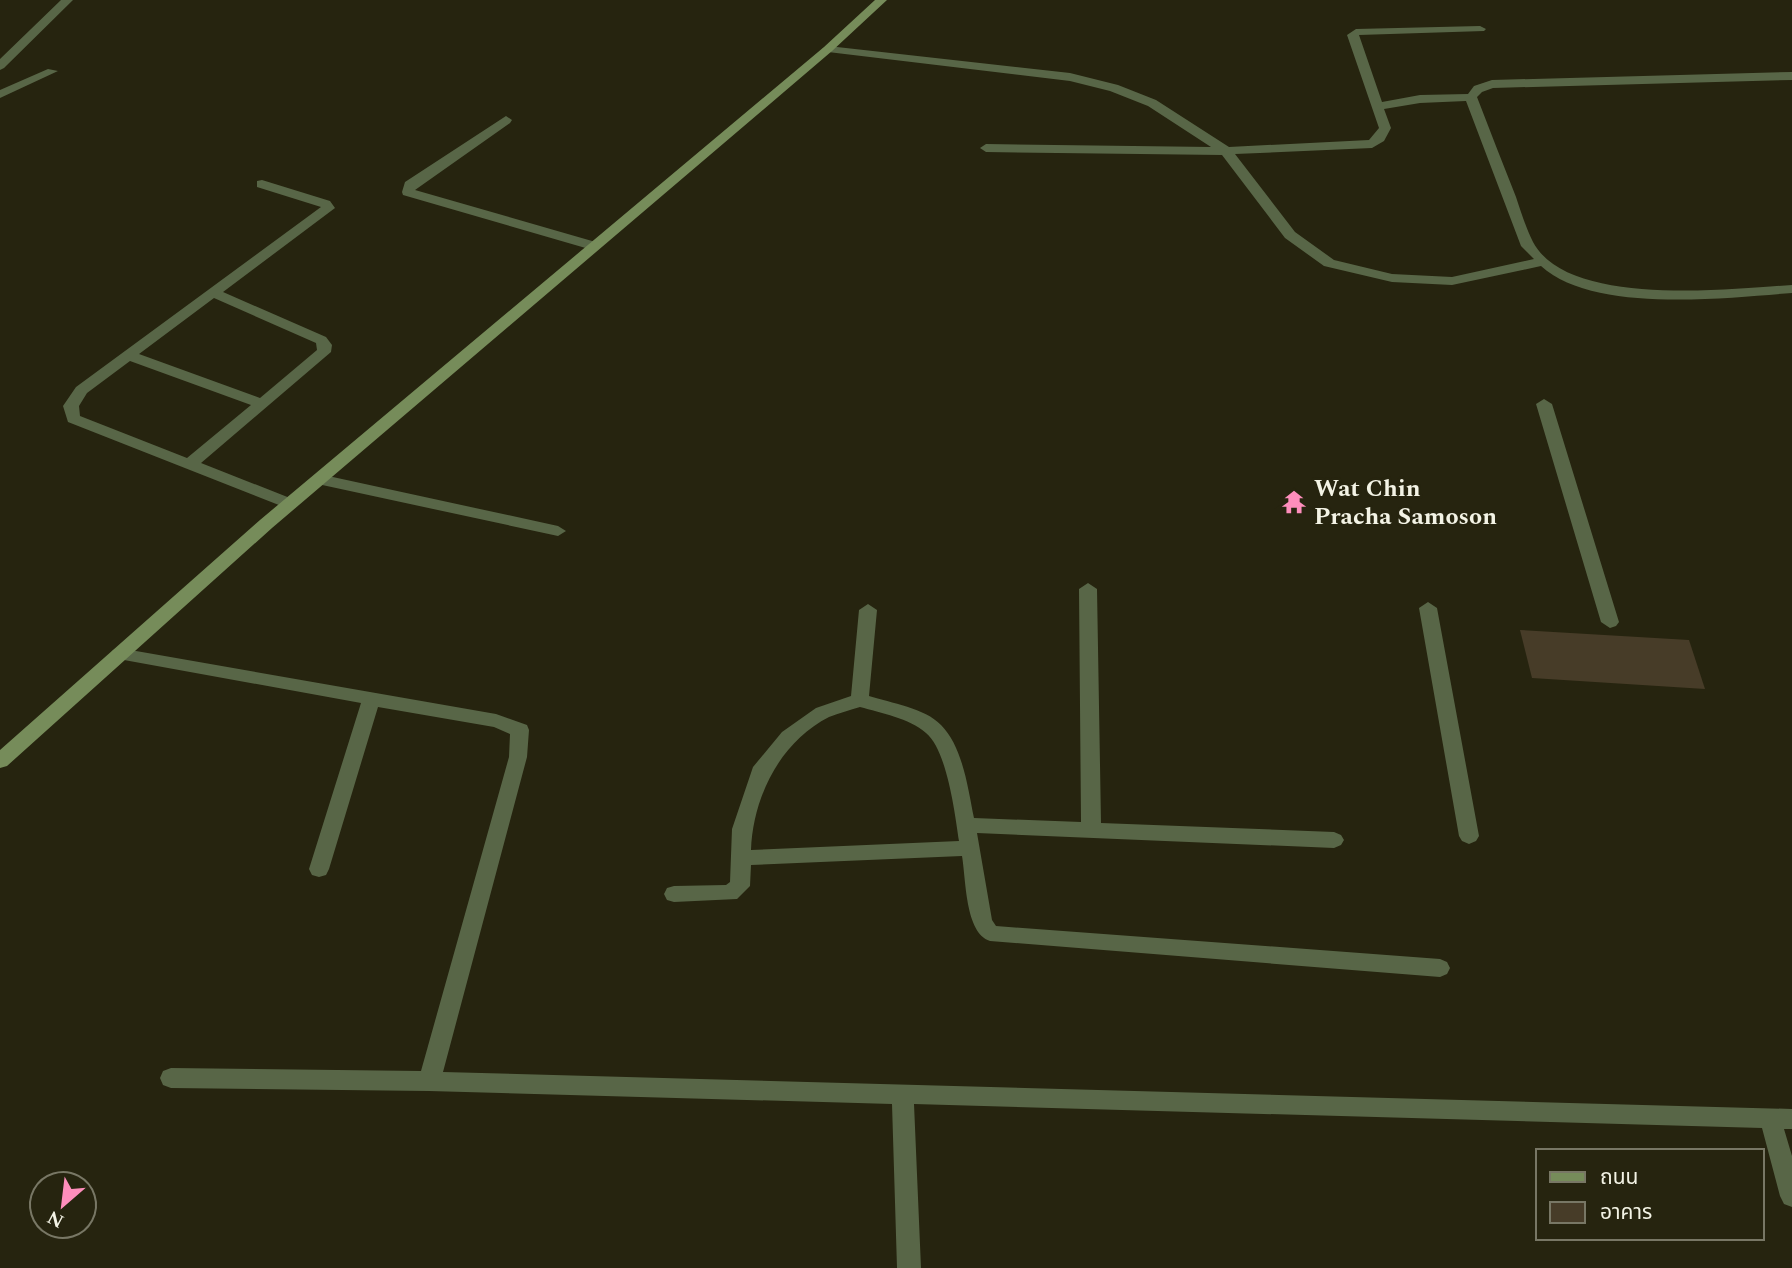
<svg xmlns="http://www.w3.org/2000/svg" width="1792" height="1268" font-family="Spectral,'Noto Sans Thai',serif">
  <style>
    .building { fill: #473c28 }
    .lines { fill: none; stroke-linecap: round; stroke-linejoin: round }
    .lane { fill: #586647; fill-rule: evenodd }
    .street { fill: #586647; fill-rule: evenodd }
    .secondary { fill: #768c5a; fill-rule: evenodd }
    .labels { text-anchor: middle; stroke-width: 5; stroke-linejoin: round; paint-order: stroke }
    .poi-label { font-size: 24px; font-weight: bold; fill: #f3f3e5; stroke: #26240f; text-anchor: start }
  </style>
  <rect width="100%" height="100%" fill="#26240f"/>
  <path class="building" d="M1520 630 1689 640 1705 689 1532 678Z"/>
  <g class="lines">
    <path class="lane" d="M1480 26 1486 29 1484 31 1359 35 1382 102 1420 95 1468 94 1474 86 1492 80 1792 72V80L1493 88 1482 92 1477 97C1490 131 1503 164 1516 197 1521 212 1526 228 1533 242 1568 308 1730 289 1792 285V293C1726 298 1593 314 1541 266L1452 285 1392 282 1324 266 1285 238 1222 155 986 152 980 148 986 144 1211 147 1148 106 1110 91 1070 81 828 52 822 49 828 46 1070 73 1118 85 1156 100 1229 147 1369 140 1379 128 1347 35 1356 29ZM1466 101 1521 246 1534 259 1452 277 1392 274 1334 260 1295 232 1235 154 1372 148 1384 141 1391 128 1384 109 1420 103Z
      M48 69 58 71 0 98V90Z
      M506 116 512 120 510 123 415 190 599 243V249H589L403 195 402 192 405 182Z
      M262 180 330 201 335 208 223 292 326 337 332 345 331 352 201 463 295 500 297 504 295 508 289 509 68 422 63 406 76 387 321 207 257 187V181ZM214 298 316 343 317 350 260 398 139 354ZM130 361 251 405 187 458 80 416 79 406 87 393Z
      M1544 399 1552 404 1619 622 1616 626 1610 628 1601 622 1536 404Z
      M319 474 558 526 566 531 558 536 313 483 311 479Z
      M1088 583 1097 589 1101 823 1334 832 1341 835 1344 840 1341 845 1334 848 977 833 992 920 996 926 1440 959 1447 962 1450 968 1447 974 1440 977 990 941C965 933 966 879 962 856L751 865 750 886 737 899 674 902 667 900 664 894 667 888 674 886 726 885 730 882 732 829 753 767 782 732 816 708 851 696 859 610 868 604 877 610 869 696C891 703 925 708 941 725 963 747 968 789 974 818L1081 822 1079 589ZM860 707C881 713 909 718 926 733 947 750 955 814 959 841L751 850C753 797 780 742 829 717 839 713 850 710 860 707Z
      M1428 602 1437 608 1479 836 1476 841 1469 844 1462 841 1459 836 1419 608Z"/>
    <path class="street" d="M61 0H73L4 68 0 70V59Z
      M119 648 496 714 527 725 529 730 527 757 443 1072 1792 1109V1129H1784L1792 1156V1207L1784 1204 1780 1196 1762 1128 914 1104 921 1268H897L892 1104 429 1091 171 1088 163 1085 160 1078 163 1071 171 1068 421 1071 509 757 510 734 494 727 378 707 329 869 326 875 319 877 312 875 309 869 361 703 113 658 110 654 113 650Z"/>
    <path class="secondary" d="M875 0H887L832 51 272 528 7 766 0 768V750L260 520 824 47Z"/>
  </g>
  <defs>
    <g id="temple-bare" transform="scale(1.89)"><path d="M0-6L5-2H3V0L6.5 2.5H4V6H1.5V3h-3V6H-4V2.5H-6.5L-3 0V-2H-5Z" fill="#fe8ebc" stroke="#26240f" stroke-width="2.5" paint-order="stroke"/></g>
  </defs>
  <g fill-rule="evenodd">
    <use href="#temple-bare" x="1294" y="502"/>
  </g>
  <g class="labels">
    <g class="poi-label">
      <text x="1314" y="496">Wat Chin<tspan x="1314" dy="28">Pracha Samoson</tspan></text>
    </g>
  </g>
  <rect x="1536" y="1149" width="228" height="91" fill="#26240f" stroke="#787765" stroke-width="2"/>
  <rect x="1550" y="1172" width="35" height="10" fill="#768c5a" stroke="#787765" stroke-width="2"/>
  <text x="1600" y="1184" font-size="21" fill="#f3f3e5">ถนน</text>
  <rect x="1550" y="1202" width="35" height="21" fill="#473c28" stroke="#787765" stroke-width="2"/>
  <text x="1600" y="1219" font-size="21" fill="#f3f3e5">อาคาร</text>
  <g transform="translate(63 1205) rotate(208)"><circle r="33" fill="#26240f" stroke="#787765" stroke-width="2"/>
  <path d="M0-5L12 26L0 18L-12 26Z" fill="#fe8ebc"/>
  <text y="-10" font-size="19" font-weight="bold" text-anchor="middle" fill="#f3f3e5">N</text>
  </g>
</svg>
